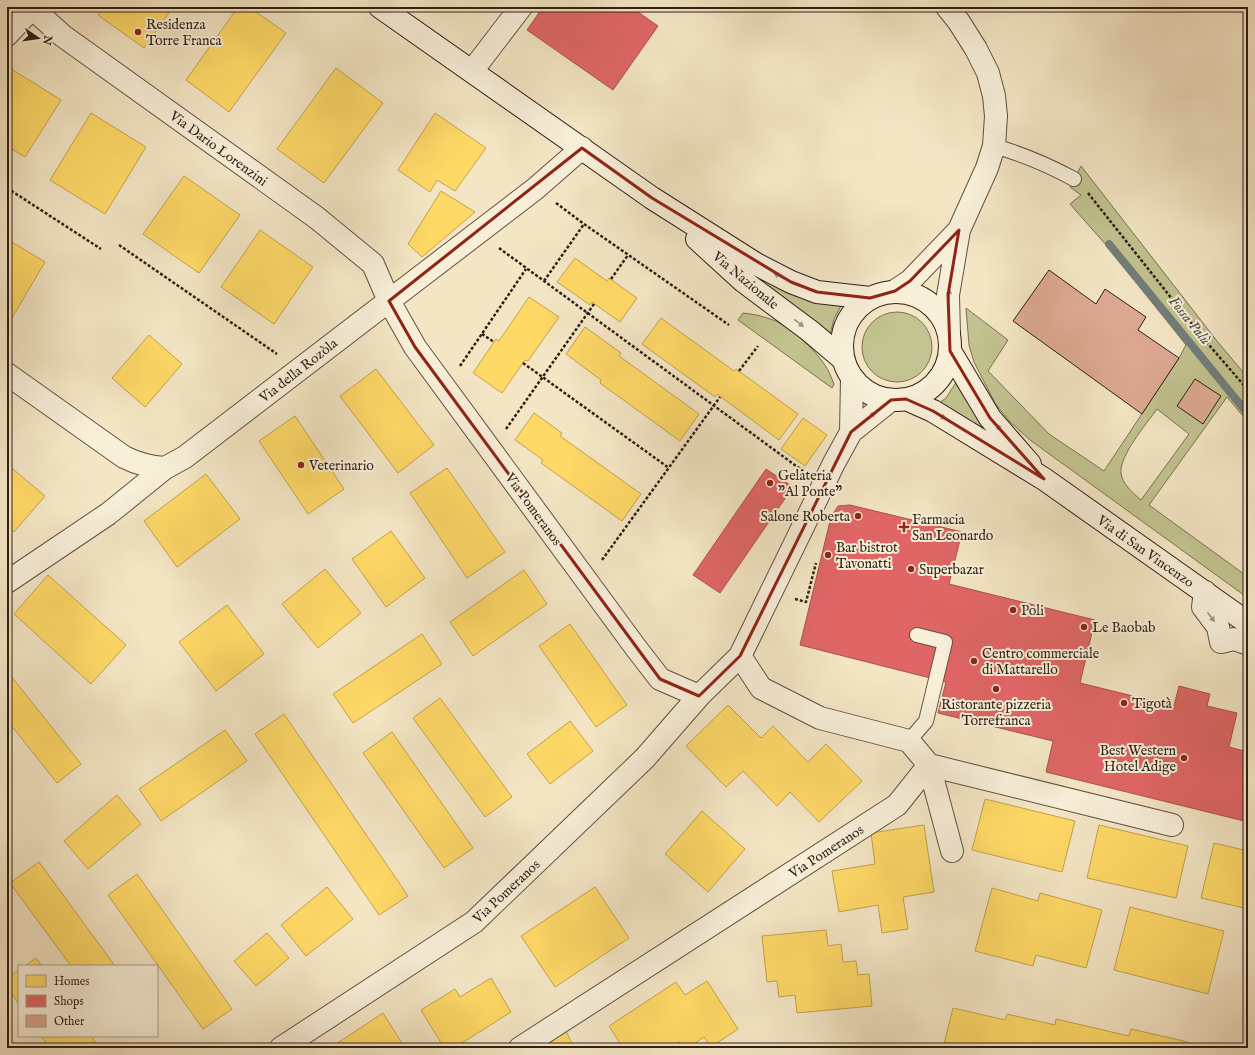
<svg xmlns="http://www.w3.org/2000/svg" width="1255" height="1055" font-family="'IM FELL English',serif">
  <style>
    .green { fill: #c2c390; stroke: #787152; fill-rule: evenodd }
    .homes { fill: #ffd966; stroke: #c0a14d }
    .shops { fill: #e06666; stroke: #ab514d }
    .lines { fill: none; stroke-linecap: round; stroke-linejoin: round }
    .stream { stroke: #737e7b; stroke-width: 8 }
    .building { fill: #dda993; stroke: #2e1f14 }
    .service-casing { stroke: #605140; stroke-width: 16 }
    .minor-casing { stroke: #605140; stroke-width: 24 }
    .secondary-casing { stroke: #2e1f14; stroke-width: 24 }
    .path { stroke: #2e1f14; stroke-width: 2.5; stroke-dasharray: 3 2; stroke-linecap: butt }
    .service { stroke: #f8efd9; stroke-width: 14 }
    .minor { stroke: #f8efd9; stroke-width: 22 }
    .secondary { stroke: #f8efd9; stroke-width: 22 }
    .oneway { fill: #9d9180 }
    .marked { fill: none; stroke: #8f2418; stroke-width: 3; stroke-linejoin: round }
    .poi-dot { fill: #8f2418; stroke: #f8efd9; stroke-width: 1.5 }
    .labels { text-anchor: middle; stroke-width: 4; stroke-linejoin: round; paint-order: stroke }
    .poi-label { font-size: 14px; fill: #2e1f14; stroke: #f8efd9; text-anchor: start }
    .street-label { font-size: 14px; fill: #2e1f14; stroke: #f8efd9 }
    .water-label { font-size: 15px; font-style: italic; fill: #504e47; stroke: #f8efd9 }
  </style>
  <rect width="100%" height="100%" fill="#f4e6c5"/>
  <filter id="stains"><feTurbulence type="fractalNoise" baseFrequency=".005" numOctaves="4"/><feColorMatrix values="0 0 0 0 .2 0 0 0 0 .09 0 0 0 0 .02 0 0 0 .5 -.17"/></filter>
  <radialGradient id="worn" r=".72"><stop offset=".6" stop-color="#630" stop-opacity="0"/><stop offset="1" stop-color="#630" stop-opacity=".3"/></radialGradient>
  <path class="green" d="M1081 166 1217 341 1248 378V422L1227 397 1149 505 1248 577V598L1030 440 1009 421 995 403 974 362 969 345 966 308 1008 340 988 371 1049 434 1104 471 1179 358 1186 345 1107 246 1070 204 1081 195 1070 187ZM1157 409 1189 434 1141 500C1133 493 1122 484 1121 473 1119 456 1147 423 1157 409Z
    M759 275 813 301 841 306 834 319 830 334 756 278Z
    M862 347a35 35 0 1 1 70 0a35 35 0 1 1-70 0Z
    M743 313C753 314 763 316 773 320 792 327 820 354 829 372 831 376 832 380 834 384L832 388 738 320Z
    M957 381 992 439 938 404 946 398Z"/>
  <path class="homes" d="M104 7H173L144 48 98 15Z
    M238 7H249L286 33 229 112 186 80Z
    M8 67 61 100 25 157 7 146Z
    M336 68 383 103 324 183 277 149Z
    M91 113 146 147 105 214 50 180Z
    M435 113 486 148 455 191 437 180 430 192 398 170Z
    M184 176 240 215 199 273 143 234Z
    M441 191 475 212 422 257 408 244Z
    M260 230 313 267 274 324 221 287Z
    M7 239 45 262 12 318 7 315Z
    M575 258 607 281 609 278 637 298 620 322 592 302 590 305 557 282Z
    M529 297 559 317 528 361 525 360 502 393 473 373 496 339 499 341Z
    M661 318 734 371 736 369 798 414 779 440 717 394 715 397 642 344Z
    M585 327 621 353 619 356 699 414 680 441 600 383 601 380 566 354Z
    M149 335 182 364 145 407 112 378Z
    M376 369 434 445 398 473 340 396Z
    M534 413 562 433 560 436 641 494 622 521 541 463 543 460 515 440Z
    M295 416 344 489 308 514 259 441Z
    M803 418 827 435 805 466 781 449Z
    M7 464 45 496 14 532 7 526Z
    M447 468 505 552 467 578 410 493Z
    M206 474 240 519 177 567 144 521Z
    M391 531 425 578 386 607 352 559Z
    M325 569 361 613 318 648 282 604Z
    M524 570 547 604 473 656 450 622Z
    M48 575 126 645 91 684 14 614Z
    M227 605 264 654 216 691 179 642Z
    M570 624 627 705 596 727 539 646Z
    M422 634 442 664 353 723 333 694Z
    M7 671 81 764 57 783 7 720Z
    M440 698 512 797 485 817 413 718Z
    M728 705 761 738 773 726 808 762 826 744 862 781 819 822 790 792 777 806 743 771 726 787 686 746Z
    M284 714 408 896 379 915 255 734Z
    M570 721 593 751 550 784 527 754Z
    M225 730 247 761 161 821 139 789Z
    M392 732 473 848 444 868 363 753Z
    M117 795 141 824 88 869 64 841Z
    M985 799 1075 821 1062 872 972 850Z
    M702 811 745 849 708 892 665 854Z
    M924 825 934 892 903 897 908 929 882 933 878 905 839 912 832 871 875 864 871 833Z
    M1099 825 1188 846 1176 898 1087 878Z
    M1214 843 1248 851V889L1244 908 1201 898Z
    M39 862 115 966H71L10 883Z
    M137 874 232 1009 203 1029 108 895Z
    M327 887 353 919 306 956 281 925Z
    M595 887 629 938 555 987 521 936Z
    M992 888 1038 901 1040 893 1102 910 1086 968 1036 955 1033 966 975 951Z
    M1130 907 1224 931 1208 994 1114 970Z
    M826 930 828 946 841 944 843 962 856 961 858 975 869 974 872 1006 797 1013 795 995 779 997 777 981 767 982 762 936Z
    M267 933 289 958 256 986 234 961Z
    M36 958 42 966H25Z
    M19 970V1004L7 987V978Z
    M491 978 511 1012 454 1048H444L421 1010 455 989 460 997Z
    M707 981 738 1029 711 1047 704 1037 688 1048H683L679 1042 671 1048H623L609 1026 676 982 685 995Z
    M953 1008 1005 1020 1007 1014 1055 1025 1056 1019 1129 1036 1131 1029 1188 1042 1187 1048H943Z
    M383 1013 405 1048H330Z
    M565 1029 574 1048H551L549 1037Z
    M41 1036H91L99 1048H50Z"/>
  <path class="shops" d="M543 7H631L658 26 613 90 527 30Z
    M766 469 793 487 720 593 693 575Z
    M850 505 962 532 949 584 1095 620 1080 683 1174 706 1179 686 1210 694 1207 706 1237 713 1229 747 1248 752V822L1046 772 1053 741 938 713 946 682 800 645 831 517 838 506Z"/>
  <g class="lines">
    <path class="stream" d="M1109 244 1248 414"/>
  </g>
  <path class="building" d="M1049 270 1096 304 1105 289 1146 317 1138 330 1179 358 1142 414 1013 321Z
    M1195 379 1221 396 1203 424 1177 406Z"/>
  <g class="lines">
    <g class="service-casing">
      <path id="service" d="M994 146C1022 154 1048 165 1074 179
        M909 741 926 721 945 642 917 635"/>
    </g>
    <g class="minor-casing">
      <path id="minor" d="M947 7 959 22 976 49 988 73 994 96 996 116 994 146 987 168 959 230 948 295 949 334
        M32 8 63 36 317 218 373 264 389 301 415 347 636 648 660 679 699 696 740 656 761 688 820 718 909 741 929 765 897 805 520 1048
        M7 35 33 7
        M472 71 521 7
        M895 291 910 281 959 230
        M7 374 124 457C138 464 149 467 165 468
        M851 432 852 378
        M7 582 108 514 165 468 185 457 505 212 535 189 582 148
        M1205 592 1203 607 1218 627 1221 642 1234 639 1248 644
        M740 656 834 463 851 432 891 400
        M952 851 929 765 1172 825
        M281 1048 474 922 645 758 699 696"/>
    </g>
    <g class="secondary-casing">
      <path id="secondary" d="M380 7 652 198 756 264 791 282 817 292 870 298
        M697 239 743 281 810 331 843 359
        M842 346a54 54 0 1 1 108 0a54 54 0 1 1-108 0Z
        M950 351 990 418 1030 464
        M906 399 933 411 1044 479 1248 623"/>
    </g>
    <path class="path" d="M7 188 101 249
      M1088 193 1203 338 1248 390
      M556 203 584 224 729 325
      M119 245 277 354
      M499 248 803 471
      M611 279 628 255
      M544 281 584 224
      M482 334 494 342
      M523 363 669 468
      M460 366 526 269
      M739 371 758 346
      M506 429 594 304
      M602 560 720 397
      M795 599 806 602 816 563"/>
    <use href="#service" class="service"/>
    <use href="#minor" class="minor"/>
    <use href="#secondary" class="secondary"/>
  </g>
  <defs><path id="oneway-solid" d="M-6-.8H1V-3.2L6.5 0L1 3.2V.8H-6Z"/></defs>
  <g class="oneway">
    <use href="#oneway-solid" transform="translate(779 276) rotate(-152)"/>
    <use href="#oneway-solid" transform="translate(949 295) rotate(-86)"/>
    <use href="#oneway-solid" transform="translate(799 323) rotate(37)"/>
    <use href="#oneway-solid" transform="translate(871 416) rotate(-39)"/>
    <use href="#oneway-solid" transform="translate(941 416) rotate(31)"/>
    <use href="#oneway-solid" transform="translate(1000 429) rotate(-131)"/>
    <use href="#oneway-solid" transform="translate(1211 617) rotate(53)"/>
  </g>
  <path class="marked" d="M582 148 652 198 791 282 817 292 870 298 895 291 910 281 959 230 948 295 950 351 990 418 1044 479 933 411 906 399 891 400 851 432 740 656 699 696 660 679 415 347 389 301Z"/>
  <g class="poi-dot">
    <circle cx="138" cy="32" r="4"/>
    <circle cx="301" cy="465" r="4"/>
    <circle cx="770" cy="483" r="4"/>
    <circle cx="858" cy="516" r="4"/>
    <path d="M902 521h4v4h4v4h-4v4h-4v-4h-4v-4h4z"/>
    <circle cx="828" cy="555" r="4"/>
    <circle cx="911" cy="569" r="4"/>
    <circle cx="1013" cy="610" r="4"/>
    <circle cx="1084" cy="627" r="4"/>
    <circle cx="974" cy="661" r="4"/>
    <circle cx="996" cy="689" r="4"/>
    <circle cx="1124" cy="703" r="4"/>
    <circle cx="1184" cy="758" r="4"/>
  </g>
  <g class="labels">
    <g class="poi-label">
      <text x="146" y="29">Residenza<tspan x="146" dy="16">Torre Franca</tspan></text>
      <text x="309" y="470">Veterinario</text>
      <text x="778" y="480">Gelateria<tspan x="778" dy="16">"Al Ponte"</tspan></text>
      <text x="850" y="521" text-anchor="end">Salone Roberta</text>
      <text x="912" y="524">Farmacia<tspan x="912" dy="16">San Leonardo</tspan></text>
      <text x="836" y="552">Bar bistrot<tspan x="836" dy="16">Tavonatti</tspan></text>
      <text x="919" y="574">Superbazar</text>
      <text x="1021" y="615">Poli</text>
      <text x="1092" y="632">Le Baobab</text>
      <text x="982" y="658">Centro commerciale<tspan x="982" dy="16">di Mattarello</tspan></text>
      <text x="1132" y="708">Tigotà</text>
      <text x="996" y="709" text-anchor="middle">Ristorante pizzeria<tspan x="996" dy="16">Torrefranca</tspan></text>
      <text x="1176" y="755" text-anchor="end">Best Western<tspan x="1176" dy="16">Hotel Adige</tspan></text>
    </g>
    <g class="street-label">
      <text transform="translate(219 148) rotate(36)" y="5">Via Dario Lorenzini</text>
      <text transform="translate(746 280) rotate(40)" y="5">Via Nazionale</text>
      <text transform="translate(298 370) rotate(-38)" y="5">Via della Rozòla</text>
      <text transform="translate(534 509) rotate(54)" y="5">Via Pomeranos</text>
      <text transform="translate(1146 551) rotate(35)" y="5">Via di San Vincenzo</text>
      <text transform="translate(826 851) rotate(-33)" y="5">Via Pomeranos</text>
      <text transform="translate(506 891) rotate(-43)" y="5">Via Pomeranos</text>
    </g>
    <g class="water-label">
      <text transform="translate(1190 320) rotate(51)" y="5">Fossa Palù</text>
    </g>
  </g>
  <rect width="1255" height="1055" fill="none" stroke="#f4e6c5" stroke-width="24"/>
  <rect x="8" y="8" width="1239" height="1039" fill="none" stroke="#2e1f14" stroke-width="2"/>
  <rect x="12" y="12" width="1231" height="1031" fill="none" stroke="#2e1f14"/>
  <rect x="18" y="965" width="140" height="72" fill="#f8efd9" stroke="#a79c8a"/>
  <rect x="26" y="975" width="20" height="12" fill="#ffd966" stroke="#a79c8a"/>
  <text x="54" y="985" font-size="12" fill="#2e1f14">Homes</text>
  <rect x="26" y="995" width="20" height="12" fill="#e06666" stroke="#a79c8a"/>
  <text x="54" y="1005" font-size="12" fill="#2e1f14">Shops</text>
  <rect x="26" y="1015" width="20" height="12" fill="#dda993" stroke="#a79c8a"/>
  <text x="54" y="1025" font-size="12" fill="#2e1f14">Other</text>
  <g transform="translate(38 38) rotate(103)" stroke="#f8efd9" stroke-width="3" paint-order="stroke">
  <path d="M0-3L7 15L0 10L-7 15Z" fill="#2e1f14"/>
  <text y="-6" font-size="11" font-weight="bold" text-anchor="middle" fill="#2e1f14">N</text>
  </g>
  <rect width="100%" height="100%" filter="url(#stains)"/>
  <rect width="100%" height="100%" fill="url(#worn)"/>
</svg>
